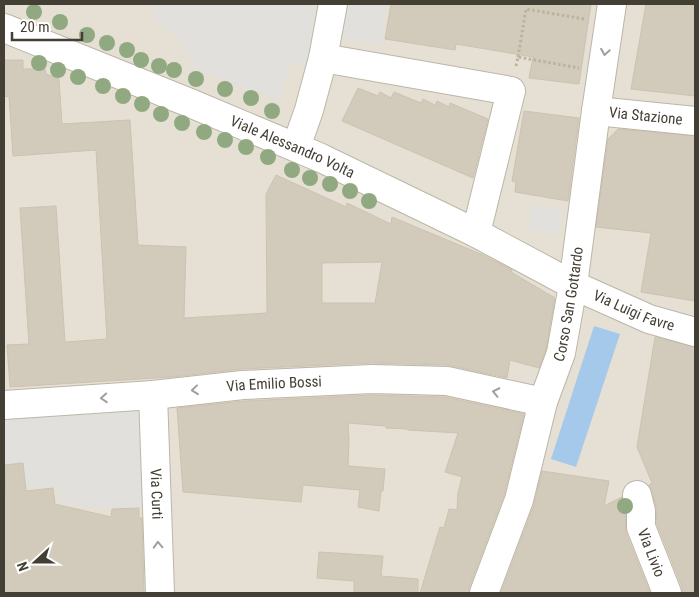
<svg xmlns="http://www.w3.org/2000/svg" width="699" height="597" font-family="'Roboto Condensed',sans-serif">
  <style>
    .residential { fill: #e5e0d3 }
    .parking { fill: #e2e0dd }
    .water { fill: #a5c9ea }
    .building { fill: #d2cabb; stroke: #ccc3af; fill-rule: evenodd }
    .lines { fill: none; stroke-linecap: round; stroke-linejoin: round }
    .minor-casing { stroke: #bcb6a8; stroke-width: 30 }
    .path { stroke: #bcb39b; stroke-width: 3; stroke-dasharray: 2.5 2.5; stroke-linecap: butt }
    .minor { stroke: #fff; stroke-width: 28 }
    .tree { fill: #91a980 }
    .oneway { stroke: #a19f9a }
    .labels { text-anchor: middle; stroke-width: 4; stroke-linejoin: round; paint-order: stroke }
    .street-label { font-size: 15px; fill: #433f35; stroke: #fff }
  </style>
  <rect width="100%" height="100%" fill="#f1eee5"/>
  <path class="residential" d="M4 4H695V593H4Z"/>
  <path class="parking" d="M154 4H316L307 66 289 63 280 101 190 67 192 56 172 34 152 17Z
    M336 4H388L381 45 331 37Z
    M532 205 563 211 559 235 528 229Z
    M143 409 147 507 86 508 61 503 59 486 4 491V419Z"/>
  <path class="water" d="M594 326 620 334 576 467 551 459Z"/>
  <path class="building" d="M391 4H591L579 84 529 78 533 57 456 44 455 50 385 39Z
    M646 4H695V96L631 89Z
    M4 60H23V69H45L46 74 59 79 62 124 130 120 138 245 186 247 184 318 267 313 266 194 276 175 346 207 347 203 391 224 392 217 483 255 512 270 511 272 555 298 546 349 539 368 510 360 507 378 448 365 371 363 242 369 172 377 10 387 7 345 29 344 20 208 56 206 65 342 107 339 96 150 13 156 9 96 4 97ZM382 262 375 303H322V263Z
    M358 88 378 96 380 92 391 98 394 92 421 103 423 99 435 105 437 101 449 107 450 103 488 119 473 178 342 121Z
    M524 111 579 118 568 201 515 192 516 182 512 181Z
    M618 129 695 136V301L641 292 651 233 596 227 608 139Z
    M655 337 695 347V593H682V587L657 524 656 507 652 491 649 485 652 483 637 447Z
    M372 395 445 397 524 414 504 495 469 588V593H420L440 527 444 528 449 509 457 510 458 493 462 477 445 472 458 433 408 430 407 429 386 428V426L348 423 349 440 348 466 385 469 383 491H381L379 511 358 507 360 490 303 485 301 502 183 492 177 408 244 401Z
    M23 463 26 491 53 488 55 504 111 517 112 509 139 508V518H142L144 593H4V493H6L4 465Z
    M542 471 609 481 604 506 622 497 625 513 626 533 650 593H501L534 505Z
    M319 552 383 556 381 576 418 579V593H354V581L317 578Z"/>
  <g class="lines">
    <g class="minor-casing">
      <g id="minor">
        <path id="s1" d="M4 28 190 103 321 158 476 233 573 285 649 319 695 332"/>
        <path d="M323 58 333 4"/>
        <path id="s2" d="M596 111 695 121"/>
        <path d="M296 147 309 110 323 58 511 91 476 233"/>
        <path id="s3" d="M153 395 160 593"/>
        <path id="s4" d="M4 405 153 395 243 385 372 379 447 381 543 402"/>
        <path id="s5" d="M637 495 641 511V527L667 593"/>
        <path id="s6" d="M484 593 519 500 543 402 561 353 573 285 596 111 612 4"/>
      </g>
    </g>
    <path class="path" d="M518 57 526 9 584 19
      M516 66 518 57 579 68"/>
    <use href="#minor" class="minor"/>
  </g>
  <g class="tree">
    <circle cx="34" cy="12" r="8"/>
    <circle cx="60" cy="22" r="8"/>
    <circle cx="87" cy="35" r="8"/>
    <circle cx="107" cy="43" r="8"/>
    <circle cx="127" cy="50" r="8"/>
    <circle cx="141" cy="60" r="8"/>
    <circle cx="39" cy="63" r="8"/>
    <circle cx="159" cy="66" r="8"/>
    <circle cx="58" cy="70" r="8"/>
    <circle cx="174" cy="70" r="8"/>
    <circle cx="78" cy="77" r="8"/>
    <circle cx="196" cy="79" r="8"/>
    <circle cx="103" cy="86" r="8"/>
    <circle cx="225" cy="89" r="8"/>
    <circle cx="123" cy="96" r="8"/>
    <circle cx="251" cy="98" r="8"/>
    <circle cx="142" cy="104" r="8"/>
    <circle cx="272" cy="111" r="8"/>
    <circle cx="161" cy="114" r="8"/>
    <circle cx="182" cy="123" r="8"/>
    <circle cx="204" cy="132" r="8"/>
    <circle cx="225" cy="140" r="8"/>
    <circle cx="246" cy="147" r="8"/>
    <circle cx="268" cy="157" r="8"/>
    <circle cx="292" cy="170" r="8"/>
    <circle cx="310" cy="178" r="8"/>
    <circle cx="330" cy="184" r="8"/>
    <circle cx="350" cy="191" r="8"/>
    <circle cx="369" cy="201" r="8"/>
    <circle cx="625" cy="506" r="8"/>
  </g>
  <defs><path id="oneway-chevron" d="M-2-3.5L2.5 0L-2 3.5" fill="none" stroke-width="1.6" stroke-linecap="round" stroke-linejoin="round" transform="scale(1.25)"/></defs>
  <g class="oneway">
    <use href="#oneway-chevron" transform="translate(605 52) rotate(99)"/>
    <use href="#oneway-chevron" transform="translate(195 390) rotate(174)"/>
    <use href="#oneway-chevron" transform="translate(496 392) rotate(-168)"/>
    <use href="#oneway-chevron" transform="translate(104 398) rotate(176)"/>
    <use href="#oneway-chevron" transform="translate(158 545) rotate(-92)"/>
  </g>
  <g class="labels">
    <g class="street-label">
      <text dy="5" stroke="none"><textPath href="#s2" startOffset="50">Via Stazione</textPath></text>
      <text dy="5" stroke="none"><textPath href="#s1" startOffset="312">Viale Alessandro Volta</textPath></text>
      <text dy="5" stroke="none"><textPath href="#s6" startOffset="302">Corso San Gottardo</textPath></text>
      <text dy="5" stroke="none"><textPath href="#s1" startOffset="691">Via Luigi Favre</textPath></text>
      <text dy="5" stroke="none"><textPath href="#s4" startOffset="271">Via Emilio Bossi</textPath></text>
      <text dy="5" stroke="none"><textPath href="#s3" startOffset="99">Via Curti</textPath></text>
      <text dy="5" stroke="none"><textPath href="#s5" startOffset="60">Via Livio</textPath></text>
    </g>
  </g>
  <rect width="699" height="597" fill="none" stroke="#433f35" stroke-width="10"/>
  <g transform="translate(35 562) rotate(249)" stroke="#ffffff" stroke-width="4" paint-order="stroke">
  <path d="M0-4L9 19L0 12L-9 19Z" fill="#433f35"/>
  <text y="-8" font-size="14" font-weight="bold" text-anchor="middle" fill="#433f35">N</text>
  </g>
  <path d="M12 32v8h70v-8" fill="none" stroke="#433f35" stroke-width="2.5"/>
  <text x="20" y="32" font-size="15" fill="#433f35" stroke="#ffffff" stroke-width="4" paint-order="stroke">20 m</text>
</svg>
